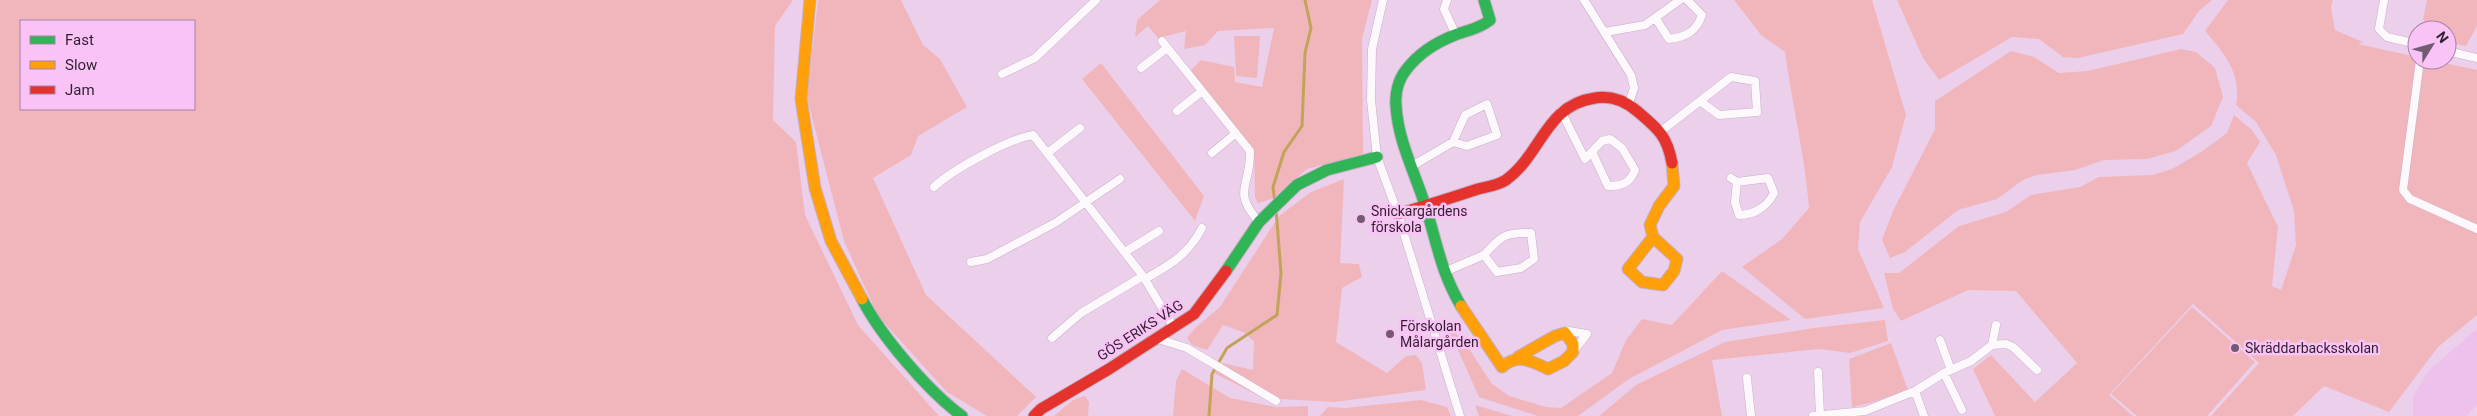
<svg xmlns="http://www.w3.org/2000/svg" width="2477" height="416" font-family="Roboto,sans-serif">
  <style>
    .built { fill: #eec1ec }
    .green { fill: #f0b6bc; fill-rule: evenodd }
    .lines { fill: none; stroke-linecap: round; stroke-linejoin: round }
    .stream { stroke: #c4a25a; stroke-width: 3 }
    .street-casing { stroke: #c6afc5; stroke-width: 9 }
    .fast-casing { stroke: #c6afc5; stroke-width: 13 }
    .slow-casing { stroke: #c6afc5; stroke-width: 13 }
    .jam-casing { stroke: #c6afc5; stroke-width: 13 }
    .street { stroke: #fcf8fc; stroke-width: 8 }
    .fast { stroke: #30b455; stroke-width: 11 }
    .slow { stroke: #ff9f0a; stroke-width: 11 }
    .jam { stroke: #e5322d; stroke-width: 11 }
    .poi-dot { fill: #735c72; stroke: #f9c3f6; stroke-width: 2 }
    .labels { text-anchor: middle; stroke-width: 5; stroke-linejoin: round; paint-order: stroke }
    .poi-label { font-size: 14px; fill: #321e31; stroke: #f9c3f6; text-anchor: start }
    .street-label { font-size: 14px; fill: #321e31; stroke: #f9c3f6 }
  </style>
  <rect width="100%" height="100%" fill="#ecd0eb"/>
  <path class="built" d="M2477 329V405L2467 416H2413V396L2429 370Z"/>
  <path class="green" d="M0 0H793L775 26 773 120 796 142 805 215 858 325 939 416H0ZM21 21H194V109H21Z
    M818 0H901L923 45 940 59 967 107 918 136 911 155 873 178 926 295 1036 397 1017 416H987L947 392 878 316 844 241 807 98Z
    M1160 0H1372L1362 39 1363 154 1307 169 1272 199 1258 203 1255 198 1254 151 1190 71 1201 60 1234 67 1235 82 1262 87 1274 28 1218 31 1205 45 1184 49 1186 31 1158 38 1148 26 1135 37 1137 20Z
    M1734 0H1872L1906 115 1892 167 1860 222 1858 249 1884 308 1805 319 1742 267 1782 239 1809 208C1805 156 1792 104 1785 52L1761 35Z
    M1897 0H2212L2199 11 2183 34 2078 58 2063 57 2039 39 2012 37 1939 80 1923 58Z
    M2228 0H2333L2331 7 2335 30 2363 42 2358 44 2417 57V60H2430L2477 70V315L2438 347 2389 412 2324 386 2293 416H2211L2259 363 2193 304 2109 395 2133 416H1995L1973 369 1991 355 2035 402 2077 363 2016 291 1968 290 1901 321 1893 309 1884 273H1899L1959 226 2006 212 2031 195 2080 187 2099 177 2153 175 2172 169 2201 152 2227 133 2234 115 2252 130 2260 142 2247 163 2278 227 2272 286 2281 290 2296 245 2294 211 2276 155 2256 122 2236 105C2242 74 2224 53 2205 31Z
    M2427 0H2477V26L2466 46 2447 42V30H2432L2423 20Z
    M1234 36H1260L1257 78 1236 76Z
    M2181 49 2196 52 2215 68 2223 97 2211 126 2176 151 2147 159 2104 160 2075 170 2037 175 2023 180 1997 199 1958 210 1905 252 1890 258 1882 240 1893 211 1935 129V101L2011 51 2034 57 2059 73 2088 71Z
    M1101 63 1204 196 1195 221 1082 79Z
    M1344 179 1340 263 1359 264 1362 277 1342 288 1336 342 1387 373 1406 356 1416 355 1422 363 1426 390 1334 402 1263 398 1214 373 1222 363 1253 370 1254 341 1243 332 1223 325 1207 350 1192 345 1187 338 1196 327 1220 307 1279 216 1311 192Z
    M1722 271 1791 320 1722 330 1629 379 1578 416H1538L1479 397 1448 328 1462 338 1492 384 1509 396 1546 407 1561 408 1612 373 1626 340 1642 319 1672 325Z
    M2192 307 2255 362 2207 416H2137L2111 394Z
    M1885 320 1888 341 1850 353 1819 349 1712 360 1722 416H1599L1636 385 1725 342 1814 328Z
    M1891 343 1908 390 1870 403 1852 407 1849 359Z
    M1182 369 1230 398 1276 407 1308 406V416H1173L1176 381Z
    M1085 396 1089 402 1088 416H1054L1073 400Z
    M1421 400 1447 407 1451 416H1320L1328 407 1345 408Z
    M1475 405 1512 416H1479Z"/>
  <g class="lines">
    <path class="stream" d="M1275 203 1273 187 1284 152 1302 126 1305 53 1311 28 1305 0
      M1209 416 1212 374 1227 348 1277 315 1281 273 1276 209"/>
    <g class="street-casing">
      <path id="street" d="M1383 0 1372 49 1371 100 1377 157 1398 214 1460 416
        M1447 0 1444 9 1456 35
        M1584 0 1631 75 1634 88 1629 103
        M2384 0 2379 29 2387 37 2417 44
        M1656 19 1669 39C1686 37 1696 32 1702 15L1687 0
        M1605 32 1645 25 1680 0
        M1162 41 1250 151C1251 187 1231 190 1259 222
        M2447 51 2477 58
        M2420 60 2403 190 2410 199 2477 229
        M1141 68 1167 48
        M1002 74 1035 58 1096 0
        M1177 111 1201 92
        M1561 111 1585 159 1602 141 1610 139 1622 148 1635 170C1630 183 1622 186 1608 186L1592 152
        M1660 132 1731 77 1755 81 1757 112 1719 115 1700 101
        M1049 152 1080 128
        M1212 153 1236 133
        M1412 166 1453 142 1467 146 1497 135 1487 104 1465 115 1453 142
        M1731 178 1737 182 1768 178 1774 193C1767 207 1754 215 1739 215L1735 202 1737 182
        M934 187C952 170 1008 139 1033 135L1143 276 1173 326
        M1125 252 1159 231
        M971 262 987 259 1055 223 1120 179
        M1444 272 1484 255 1497 272 1521 268 1534 259 1531 233C1505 232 1501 236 1484 255
        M1145 279C1171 264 1188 255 1202 228
        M1565 333 1569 331 1587 334 1573 352
        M1052 338 1081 313 1143 276
        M1155 338 1187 348 1276 401
        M1940 340 1951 370
        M1992 345 1996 325
        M1818 372 1820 415
        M1944 373 1962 410
        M1747 378 1751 416
        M1915 391 1924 416
        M1813 416 1865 411 1915 391 1944 373 1971 361 1992 345 2006 344 2013 347 2037 370"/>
    </g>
    <g class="fast-casing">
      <path id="fast" d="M1226 271 1259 222 1297 185 1327 170 1377 157
        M862 299C881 336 928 391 962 416
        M1461 306C1440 270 1437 242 1425 205 1415 173 1398 141 1396 106 1395 94 1398 80 1406 70 1418 54 1437 42 1455 35 1468 30 1479 29 1490 20L1484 0"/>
    </g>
    <g class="slow-casing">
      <path id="slow" d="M810 0 801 99 815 188 831 241 862 299
        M1653 237 1677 259 1674 271 1663 285 1642 282 1628 269 1653 237 1650 225 1659 206 1674 186 1672 163
        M1461 306 1502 367C1518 353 1531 361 1548 369L1564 361 1573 352V344L1565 333 1555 336 1518 357"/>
    </g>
    <g class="jam-casing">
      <path id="jam" d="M1398 214C1425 206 1451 198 1478 189 1487 187 1499 185 1506 180 1542 154 1545 105 1595 98 1612 95 1625 101 1637 111 1657 128 1667 135 1672 163
        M1034 416 1041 409 1109 369 1194 314 1226 271"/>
    </g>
    <use href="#street" class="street"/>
    <use href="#fast" class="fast"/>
    <use href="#slow" class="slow"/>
    <use href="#jam" class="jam"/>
  </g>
  <g class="poi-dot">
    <circle cx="1361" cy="219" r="5"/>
    <circle cx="1390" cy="334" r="5"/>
    <circle cx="2235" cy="348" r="5"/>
  </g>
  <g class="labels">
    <g class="poi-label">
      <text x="1371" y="216">Snickargårdens<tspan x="1371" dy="16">förskola</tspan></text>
      <text x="1400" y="331">Förskolan<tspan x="1400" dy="16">Målargården</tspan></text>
      <text x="2245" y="353">Skräddarbacksskolan</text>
    </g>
    <g class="street-label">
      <text transform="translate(1140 330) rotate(-33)" y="5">GÖS ERIKS VÄG</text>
    </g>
  </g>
  <rect x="20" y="20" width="175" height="90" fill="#f9c3f6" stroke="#a981a7"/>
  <rect x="30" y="36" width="25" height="8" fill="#30b455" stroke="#a981a7"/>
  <text x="65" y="45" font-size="15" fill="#321e31">Fast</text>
  <rect x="30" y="61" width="25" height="8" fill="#ff9f0a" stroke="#a981a7"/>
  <text x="65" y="70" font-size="15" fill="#321e31">Slow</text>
  <rect x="30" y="86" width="25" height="8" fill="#e5322d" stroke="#a981a7"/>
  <text x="65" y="95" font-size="15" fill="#321e31">Jam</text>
  <g transform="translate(2432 45) rotate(53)"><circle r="24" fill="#f9c3f6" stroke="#a981a7"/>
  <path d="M0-4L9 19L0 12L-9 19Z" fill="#735c72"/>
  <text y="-8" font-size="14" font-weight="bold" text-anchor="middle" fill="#321e31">N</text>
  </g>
</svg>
